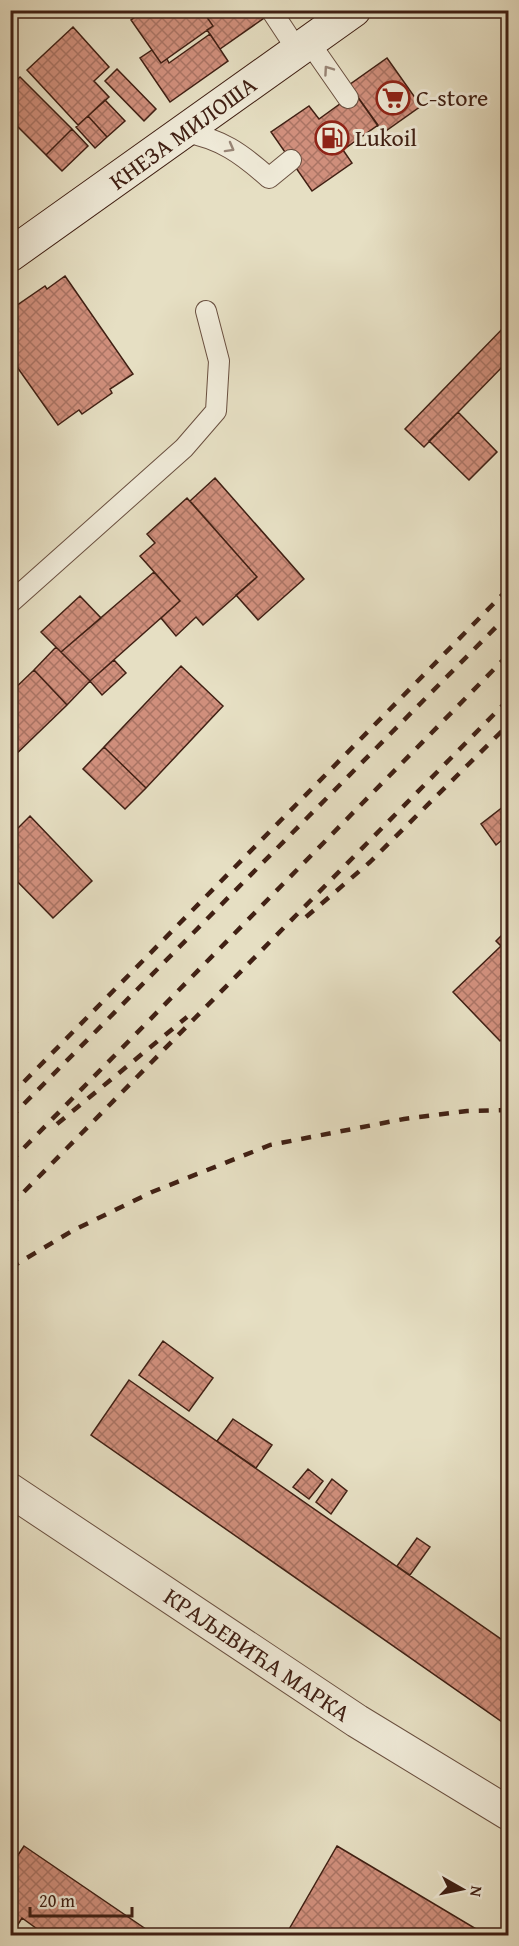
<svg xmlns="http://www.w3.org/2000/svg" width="519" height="1946" font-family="'Gentium Book Plus',serif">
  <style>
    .building { fill: url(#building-cross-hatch); stroke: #402014; stroke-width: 1.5 }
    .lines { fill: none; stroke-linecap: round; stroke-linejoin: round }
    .service-casing { stroke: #6a5040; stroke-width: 22 }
    .minor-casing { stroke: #6a5040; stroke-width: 35 }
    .secondary-casing { stroke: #402014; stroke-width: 35 }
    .service { stroke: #efead8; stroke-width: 20 }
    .minor { stroke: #efead8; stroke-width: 33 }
    .secondary { stroke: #efead8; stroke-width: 33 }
    .rail { stroke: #402014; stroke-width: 4.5; stroke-dasharray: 10 10; stroke-linecap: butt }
    .oneway { stroke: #988576 }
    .labels { text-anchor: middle; stroke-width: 6; stroke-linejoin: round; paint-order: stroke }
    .poi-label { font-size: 24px; fill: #402014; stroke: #efead8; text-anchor: start }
    .street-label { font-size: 24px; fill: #402014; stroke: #efead8 }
  </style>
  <defs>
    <pattern id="building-cross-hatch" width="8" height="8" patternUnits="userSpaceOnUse" patternTransform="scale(1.5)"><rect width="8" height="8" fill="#d08f7c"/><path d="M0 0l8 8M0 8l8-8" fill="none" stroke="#aa7464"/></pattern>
  </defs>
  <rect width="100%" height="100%" fill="#e6dfc3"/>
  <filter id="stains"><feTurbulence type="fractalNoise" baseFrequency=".00333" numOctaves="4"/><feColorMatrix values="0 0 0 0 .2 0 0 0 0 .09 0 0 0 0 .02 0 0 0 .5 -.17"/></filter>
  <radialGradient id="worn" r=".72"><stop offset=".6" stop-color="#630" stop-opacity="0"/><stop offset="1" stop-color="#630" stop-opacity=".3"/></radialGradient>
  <path class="building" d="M145 10H202L213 26 161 63 131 20Z
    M202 10H263L267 16 220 49 207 30 213 26Z
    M73 27 109 67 94 81 109 97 78 125 27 70Z
    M210 34 228 61 170 102 140 58 152 50 161 63 167 59 169 63Z
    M387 58 421 106 383 133 349 85Z
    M117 69 156 109 144 121 105 81Z
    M20 77 72 129 46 155 10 119V86Z
    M355 93 378 125 343 150 352 163 312 191 271 132 309 106 319 119Z
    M105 100 125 121 107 137 88 116Z
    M88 116 107 137 95 148 76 127Z
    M72 129 88 146 62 171 46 155Z
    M65 276 133 374 110 389 112 393 82 414 79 410 58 425 10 357V314L15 311 13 308 45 286 47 289Z
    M508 323V361L424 447 405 429Z
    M458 412 497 452 469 480 429 441Z
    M215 478 304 579 258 620 236 595 257 577 190 501Z
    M187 498 257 577 203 625 196 617 176 636 161 618 180 601 140 556 155 543 147 534Z
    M154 572 180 601 90 681 61 652Z
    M80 596 101 618 61 652 41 632Z
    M56 647 90 681 67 705 34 670Z
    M114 660 126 673 102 695 90 681Z
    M181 666 223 706 146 788 104 747Z
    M34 670 67 705 10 760V693Z
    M104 747 146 788 125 809 83 769Z
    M508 803V835L496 845 481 824Z
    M30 816 92 881 53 918 10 874V836Z
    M508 929V1033L500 1041 453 992 501 946 496 941Z
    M163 1341 213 1378 189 1411 139 1375Z
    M129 1380 508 1644V1726L91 1435Z
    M233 1419 272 1445 256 1468 217 1441Z
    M308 1469 323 1481 309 1499 293 1487Z
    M332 1479 347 1491 331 1514 316 1502Z
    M417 1538 430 1547 410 1575 397 1566Z
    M24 1846 156 1936H47L22 1918 17 1926 10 1922V1867Z
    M337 1846 488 1936H295L288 1931Z"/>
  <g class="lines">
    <g class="service-casing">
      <path id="service" d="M271 10 298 51
        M309 42 348 98
        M185 132C221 139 241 153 269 178L291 160
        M10 603 184 448 216 411 219 361 206 311"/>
    </g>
    <g class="minor-casing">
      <path id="minor" d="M10 1490 357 1721 508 1813"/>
    </g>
    <g class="secondary-casing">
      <path id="secondary" d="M10 255 354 10"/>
    </g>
    <use href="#service" class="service"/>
    <use href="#minor" class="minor"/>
    <use href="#secondary" class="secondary"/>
    <path class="rail" d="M306 917 370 862 508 725
      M10 1096 508 589
      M10 1118 508 615
      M57 1124 187 1017
      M10 1162 508 655
      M10 1206 508 700
      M10 1268 72 1231 152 1192 270 1145 404 1119 467 1111 508 1110"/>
  </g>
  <defs><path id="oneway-chevron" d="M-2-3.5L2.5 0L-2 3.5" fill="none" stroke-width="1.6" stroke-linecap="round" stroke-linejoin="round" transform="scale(1.5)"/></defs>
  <g class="oneway">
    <use href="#oneway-chevron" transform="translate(328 70) rotate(-125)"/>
    <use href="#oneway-chevron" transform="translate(230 148) rotate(29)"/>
  </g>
  <defs>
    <g id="supermarket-ring" transform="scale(1.725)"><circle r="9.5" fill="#efead8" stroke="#8f2418" stroke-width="1.5"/><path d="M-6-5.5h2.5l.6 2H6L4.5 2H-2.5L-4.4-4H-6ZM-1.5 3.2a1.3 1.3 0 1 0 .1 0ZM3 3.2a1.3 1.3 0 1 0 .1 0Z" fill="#8f2418"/></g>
    <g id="fuel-ring" transform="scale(1.725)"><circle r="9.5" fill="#efead8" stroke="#8f2418" stroke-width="1.5"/><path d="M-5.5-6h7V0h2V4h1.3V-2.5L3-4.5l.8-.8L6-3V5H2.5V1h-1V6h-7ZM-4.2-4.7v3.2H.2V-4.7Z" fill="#8f2418"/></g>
  </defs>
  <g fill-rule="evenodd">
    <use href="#supermarket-ring" x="393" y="98"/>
    <use href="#fuel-ring" x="332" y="138"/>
  </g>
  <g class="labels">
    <g class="poi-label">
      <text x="416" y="106">C-store</text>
      <text x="355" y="146">Lukoil</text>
    </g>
    <g class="street-label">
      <text transform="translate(183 133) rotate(-36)" y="8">КНЕЗА МИЛОША</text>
      <text transform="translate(257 1655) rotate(34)" y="8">КРАЉЕВИЋА МАРКА</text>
    </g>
  </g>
  <rect width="519" height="1946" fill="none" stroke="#e6dfc3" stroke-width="36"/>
  <rect x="12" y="12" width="495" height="1922" fill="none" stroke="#402014" stroke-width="3"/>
  <rect x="18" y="18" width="483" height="1910" fill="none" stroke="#402014" stroke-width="1.5"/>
  <g transform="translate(462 1889) rotate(99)" stroke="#efead8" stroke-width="4.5" paint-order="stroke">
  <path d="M0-4.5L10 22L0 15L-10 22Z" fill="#402014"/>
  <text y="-9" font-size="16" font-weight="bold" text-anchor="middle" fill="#402014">N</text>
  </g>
  <path d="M30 1907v9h102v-9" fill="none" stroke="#402014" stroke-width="3"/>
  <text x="39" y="1907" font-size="18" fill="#402014" stroke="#efead8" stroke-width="4.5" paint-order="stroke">20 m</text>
  <rect width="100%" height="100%" filter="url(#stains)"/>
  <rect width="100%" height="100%" fill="url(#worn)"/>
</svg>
